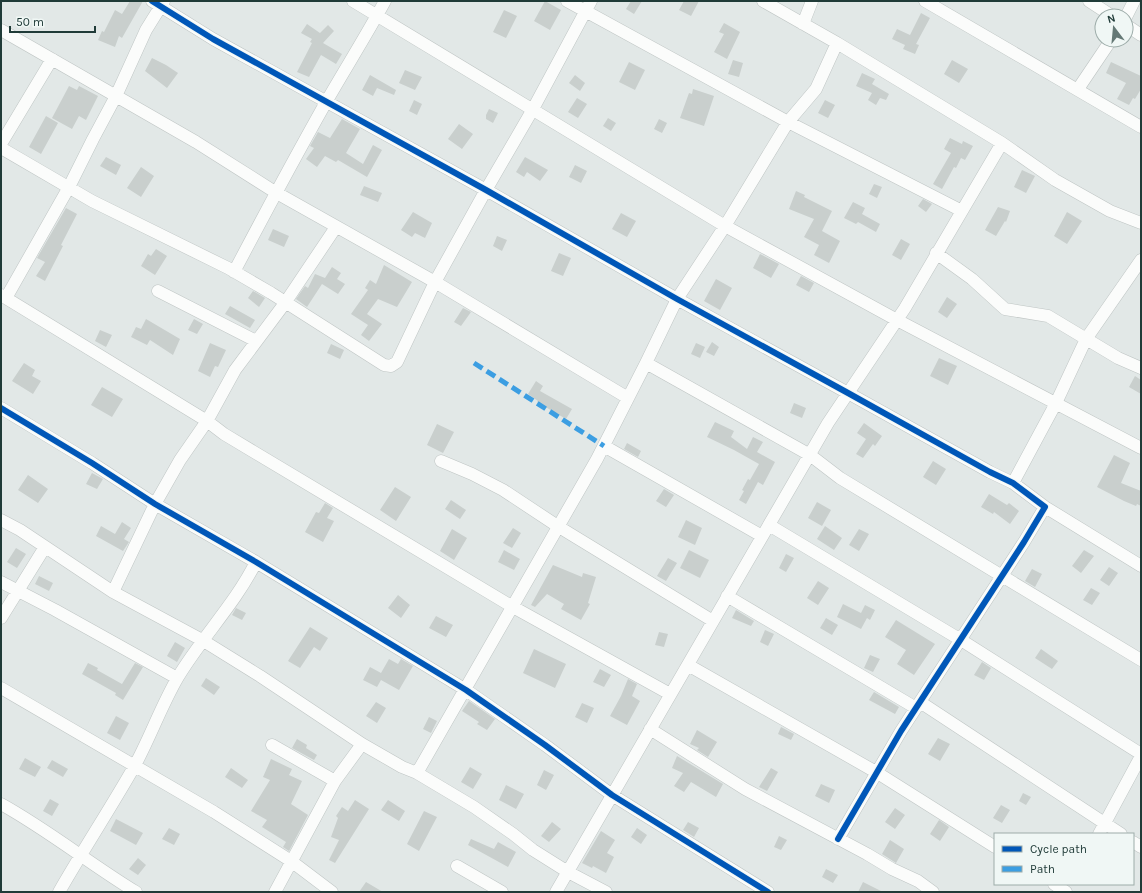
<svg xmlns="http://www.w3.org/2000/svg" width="1142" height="893" font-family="Karla,sans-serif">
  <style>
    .building { fill: #c9cfcd }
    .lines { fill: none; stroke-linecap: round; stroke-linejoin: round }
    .minor-casing { stroke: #bfc5c4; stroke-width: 13 }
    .minor { stroke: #fbfcfb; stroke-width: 12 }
    .quiet { stroke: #3c9ee2; stroke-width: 5; stroke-dasharray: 10 5; stroke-linecap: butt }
    .cycleway-casing { stroke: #f0f7f5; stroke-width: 8 }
    .cycleway { stroke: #0057b8; stroke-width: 6 }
  </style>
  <rect width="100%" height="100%" fill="#e2e8e7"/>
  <path class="building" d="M130 1H143L122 38 119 36 115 47 98 40 102 31 104 32 115 10 122 14Z
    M545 1 561 10 550 30 534 21Z
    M631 1H642L634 14 626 9Z
    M684 1H699L691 16 679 10Z
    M504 10 517 16 506 38 493 32Z
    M921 13 930 18 916 44 919 45 915 54 903 49 905 45 892 39 897 29 910 35Z
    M724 23 740 32 727 59 714 52 724 34 719 32Z
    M307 24 320 33 328 25 334 31 323 43 342 54 336 64 321 55 309 77 297 72 312 43 310 42 312 39 301 33Z
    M152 58 166 65 178 73 167 88 145 71Z
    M733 60 743 63 739 77 728 74Z
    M952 60 968 69 959 83 944 74Z
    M629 62 645 70 635 90 619 82Z
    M1111 62 1141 76V89L1135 99 1133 98 1129 105 1117 99 1126 83 1106 73Z
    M405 70 422 77 415 90 399 83Z
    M862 73 875 79 872 84 889 94 886 100 880 98 876 105 868 100 872 93 856 86Z
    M370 75 396 90 394 95 377 88 373 96 362 90Z
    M575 75 585 83 580 91 569 83Z
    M69 86 77 90 79 86 98 96 86 120 79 116 72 129 52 118Z
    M693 89 714 96 704 126 680 118 689 93 692 94Z
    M577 98 587 104 578 118 568 112Z
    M414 100 422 104 417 115 409 111Z
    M825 100 835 105 828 118 818 113Z
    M489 109 498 113 493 123 486 119V115Z
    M46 116 58 123 41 154 29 147Z
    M608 118 616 123 611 131 603 126Z
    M342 119 360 129 346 153 363 164 373 145 382 150 367 177 338 160 336 162 325 156 317 167 306 159 314 148 310 146 318 132 330 138Z
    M659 119 667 123 662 133 654 129Z
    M459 124 473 134 462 149 448 139Z
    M950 138 962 144 963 141 973 146 965 160 961 158 956 168 954 167 942 189 933 184 951 153 944 149Z
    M106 157 121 165 116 175 100 166Z
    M525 157 548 170 540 181 527 172 524 177 516 172Z
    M575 165 587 171 581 183 569 177Z
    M141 167 154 176 141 197 127 188Z
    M1022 170 1035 176 1026 193 1014 187Z
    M874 184 882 187 877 198 869 194Z
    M364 186 382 193 378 202 360 195Z
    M796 191 805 195 804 197 832 211 822 231 840 241 829 263 814 255 819 245 804 237 814 219 789 209Z
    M923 199 932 204 926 212 918 206Z
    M853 202 865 208 862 214 880 224 876 232 858 222 856 224 844 218Z
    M998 207 1010 211 1006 222 1005 221 996 236 985 230Z
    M66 208 77 214 61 245 63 246 45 281 36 276 45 262 37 258Z
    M413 212 432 223 425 238 415 233 412 237 401 230Z
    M1067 212 1082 221 1067 244 1054 236Z
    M621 213 636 221 627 237 612 229Z
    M273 229 289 236 284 247 268 240Z
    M497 236 507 240 502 251 493 246Z
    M901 239 910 244 901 260 892 255Z
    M156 249 167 256 155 275 141 266 148 254 151 256Z
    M559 253 571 258 563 276 551 271Z
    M760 254 779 264 771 278 753 268Z
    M384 265 412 282 397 307 378 299 367 314 382 324 369 341 361 335 368 325 351 314 368 290 365 288 370 280 376 284Z
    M332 267 341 273 337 279 345 284 338 294 322 284 307 307 296 299 305 286 308 288 315 274 325 278Z
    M801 276 814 283 809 292 796 285Z
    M716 279 732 288 720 310 704 301Z
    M253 291 265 298 259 307 248 298Z
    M947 297 957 304 947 318 938 312Z
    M230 306 255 320 250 328 225 314Z
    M463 308 471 312 461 326 454 322Z
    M146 319 180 339 173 355 150 340 147 345 131 337 136 327 141 329Z
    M194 319 203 324 197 334 188 330Z
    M100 330 112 335 106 347 95 341Z
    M712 342 719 347 714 356 706 352Z
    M210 343 226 350 218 367 215 366 210 377 198 371Z
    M696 343 705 347 700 358 691 354Z
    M331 344 344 350 340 359 327 353Z
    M939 358 957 366 948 385 930 376Z
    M24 363 35 370 32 376 41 381 33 394 12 381Z
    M1135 376 1141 380V394L1129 387Z
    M536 381 543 386 540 391 572 409 566 419 537 402 538 401 528 394Z
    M102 387 123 399 112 417 91 405Z
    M794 403 806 408 802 418 790 413Z
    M715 422 734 431 731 437 747 449 753 437 763 442 757 452 775 462 763 485 758 482 746 504 739 500 744 491 742 490 748 479 750 480 759 464 734 450 707 437Z
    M864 423 882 436 875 446 873 444 863 458 856 454 866 439 857 433Z
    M437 424 454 432 443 453 427 445Z
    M627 443 641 451 638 457 624 449Z
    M1114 455 1130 463 1121 483 1141 491V506L1137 504 1136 506 1124 501 1097 487Z
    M933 461 946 469 936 485 923 477Z
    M92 473 103 479 97 489 86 484Z
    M28 475 48 489 38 503 18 490Z
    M395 487 411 497 396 521 380 510Z
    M664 489 674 495 666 507 656 501Z
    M989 494 1007 505 1009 503 1019 511 1010 524 994 512 993 514 981 507Z
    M451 500 466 510 460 519 445 509Z
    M817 502 831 510 822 526 808 518Z
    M325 503 333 508 327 518 334 521 323 542 305 532 316 512 319 513Z
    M686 520 702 528 695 545 678 537Z
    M122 522 131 528 124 539 129 542 123 551 96 536 101 526 115 534Z
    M825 526 842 538 834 550 817 539Z
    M513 528 521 533 512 548 503 543Z
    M452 529 467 538 454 560 440 551Z
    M859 529 869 534 859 551 849 545Z
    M16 548 26 554 17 568 7 562Z
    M504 550 520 559 514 570 498 562Z
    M689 550 709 560 700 578 680 568Z
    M1084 550 1094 556 1081 573 1072 566Z
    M786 554 794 558 786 572 779 568Z
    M668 558 677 563 666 581 657 576Z
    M553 565 582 577 583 573 596 577 588 603 590 604 581 620 561 609 564 604 547 594 535 607 531 605Z
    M1109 567 1118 573 1109 586 1100 580Z
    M1032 569 1042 574 1035 587 1025 581Z
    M39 576 53 583 49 591 35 584Z
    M818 581 829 588 818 605 807 598Z
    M1091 588 1100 593 1092 605 1083 600Z
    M398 595 410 605 401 618 388 608Z
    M843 604 861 613 865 605 875 610 870 620 867 618 861 629 837 617Z
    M236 608 246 613 242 620 232 615Z
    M736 610 754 621 751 626 732 618Z
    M436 616 453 625 446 637 429 628Z
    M826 618 838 625 832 635 820 628Z
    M896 620 935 644 914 675 897 664 906 650 885 637Z
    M310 627 328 638 320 651 314 647 300 668 288 661Z
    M765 630 774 634 768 646 760 642Z
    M659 632 668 634 664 647 655 645Z
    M175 642 185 648 177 662 167 656Z
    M534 649 566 664 555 688 523 673Z
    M1041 649 1058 661 1052 669 1035 658Z
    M870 655 880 659 873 672 864 668Z
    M389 659 398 664 401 659 413 666 399 690 381 680 377 687 363 680 370 667 381 673Z
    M982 662 991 668 984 680 974 675Z
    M88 663 98 668 97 670 122 684 135 663 143 667 123 700 115 695 116 693 82 674Z
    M600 669 611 675 604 687 593 682Z
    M206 678 220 687 214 695 201 686Z
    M628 679 637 684 632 696 640 701 627 725 610 716 621 696Z
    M874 692 899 707 895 714 869 700Z
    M469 701 495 719 487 730 477 724 479 722 462 711Z
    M376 702 386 708 377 723 366 716Z
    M582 703 594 708 587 723 575 717Z
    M116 716 129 723 120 740 107 733Z
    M429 717 437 721 431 733 423 729Z
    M781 727 794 734 791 740 778 734Z
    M697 730 717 742 708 757 697 750 699 748 690 744Z
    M938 738 950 744 940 761 928 754Z
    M297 739 307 745 306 748 317 755 314 760 292 748Z
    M677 756 723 784 716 797 691 782 684 792 674 786 683 773 672 768Z
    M25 758 41 767 35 777 19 769Z
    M271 759 292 769 289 775 302 781 291 804 308 815 289 851 283 847 286 842 262 827 267 820 251 811 270 780 263 777Z
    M52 760 68 769 63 777 47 768Z
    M470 767 482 774 473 789 461 782Z
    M231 768 248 780 242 788 225 777Z
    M771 768 778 772 767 791 759 787Z
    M544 770 554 775 546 790 537 785Z
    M821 784 835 790 829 803 815 796Z
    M506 785 524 794 516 809 499 800Z
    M1023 793 1031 797 1026 805 1019 801Z
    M50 799 59 804 52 816 43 811Z
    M355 800 369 809 335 863 329 860 339 840 331 837 338 818 336 816 342 807 348 811Z
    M388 800 405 811 399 821 381 810Z
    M1001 805 1010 810 1002 823 993 818Z
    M895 808 905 815 895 829 885 822Z
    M424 811 437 817 419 851 407 844Z
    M116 819 143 833 136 845 110 831Z
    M939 820 949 827 940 841 930 834Z
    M552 822 561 829 549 842 541 836Z
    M688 822 699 828 694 837 683 830Z
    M169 828 180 834 174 845 162 839Z
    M637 828 647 835 641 844 631 837Z
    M601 831 615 840 607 853 614 857 606 873 593 866 592 868 582 863Z
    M779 836 787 840 781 850 774 847Z
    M471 839 494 849 498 842 516 852 508 867 468 845Z
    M890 840 904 849 896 863 882 854Z
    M138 858 146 865 138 875 129 869Z
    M826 869 838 875 833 883 822 877Z
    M366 882 383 892H359Z
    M863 882 883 892H858Z"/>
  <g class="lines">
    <g class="minor-casing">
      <path id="minor" d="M152 1 213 39 486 190 677 299 848 393 990 472 1013 483 1045 507 1024 542 901 731 838 839
        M353 1 725 226 897 320 1141 448
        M567 1 788 122 962 211
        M763 1 837 43 1002 143 1055 180 1110 211 1141 223
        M925 1 1141 127
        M1089 1 1112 16
        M1126 17 1134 1
        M803 24 812 1
        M1126 25 1141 35
        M1 30 196 142 275 192 435 282 628 398
        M1078 89 1111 40
        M1 144 52 59
        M1 148 92 201 228 268 271 293 384 365 391 366 397 362 435 282 486 190 533 109 591 1
        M936 253 972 279 1005 309 1048 316 1118 358 1141 368
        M234 272C264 215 294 159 325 104 345 69 366 36 385 1
        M158 291 256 341
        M1 295 207 421 224 434 513 607 670 694
        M6 298 69 187 93 139 116 96 146 30 164 1
        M646 363 810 455 840 478 1141 660
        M1 408 92 463 155 504 256 562 466 690 545 745 612 795 768 892
        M604 446 762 536
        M441 461 472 474 503 490 559 527 713 621
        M1013 483 1056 403 1086 339 1141 260
        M1045 507 1141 566
        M1 520 20 530 113 592 202 640 260 676 362 744 402 767 417 773 474 807 513 834 533 850 568 872 606 892
        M769 525 961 640 1141 754
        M1 582 55 610 177 678
        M113 592 155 504 180 460 207 421 235 370 285 303 336 227
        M727 596 916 708
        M1 618 45 547
        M688 665 876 772 995 847
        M1 688 214 812 291 861 332 892
        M920 702 1121 834
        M650 729 745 789 867 854 892 869 918 881 933 892
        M272 745 335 781
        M417 773 597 459 646 363 677 299 725 226 788 122 816 89 837 43
        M1 804C48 830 90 864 136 892
        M1099 834 1141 756
        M1133 842 1141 847
        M457 866 502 892
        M1054 884 1066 892
        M59 892C83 850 110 809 134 767 150 738 161 706 178 677 202 637 235 604 256 562
        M275 892 335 781 362 744
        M556 892 828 423 905 308 1002 143"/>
    </g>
    <use href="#minor" class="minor"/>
    <path class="quiet" d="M474 363 604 446"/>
    <g class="cycleway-casing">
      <path id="cycleway" d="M152 1 213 39 486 190 677 299 848 393 990 472 1013 483 1045 507 1024 542 901 731 838 839
        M1 408 92 463 155 504 256 562 466 690 545 745 612 795 768 892"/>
    </g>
    <use href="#cycleway" class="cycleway"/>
  </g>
  <rect width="1142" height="893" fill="none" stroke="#203b38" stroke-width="4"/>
  <rect x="994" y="833" width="140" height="52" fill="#f0f7f5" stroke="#9daca9"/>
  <rect x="1002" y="846" width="20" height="6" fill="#0057b8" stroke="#9daca9"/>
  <text x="1030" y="853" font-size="12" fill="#203b38">Cycle path</text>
  <rect x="1002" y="866" width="20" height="6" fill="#3c9ee2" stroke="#9daca9"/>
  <text x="1030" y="873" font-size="12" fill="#203b38">Path</text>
  <g transform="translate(1114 28) rotate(344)"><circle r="19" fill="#f0f7f5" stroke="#9daca9"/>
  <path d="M0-3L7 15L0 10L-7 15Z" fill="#647875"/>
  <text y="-6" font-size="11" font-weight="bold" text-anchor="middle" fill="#203b38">N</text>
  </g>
  <path d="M10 26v6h85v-6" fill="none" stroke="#203b38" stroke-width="2"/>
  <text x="16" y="26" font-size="12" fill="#203b38" stroke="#f0f7f5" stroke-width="3" paint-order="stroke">50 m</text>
</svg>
